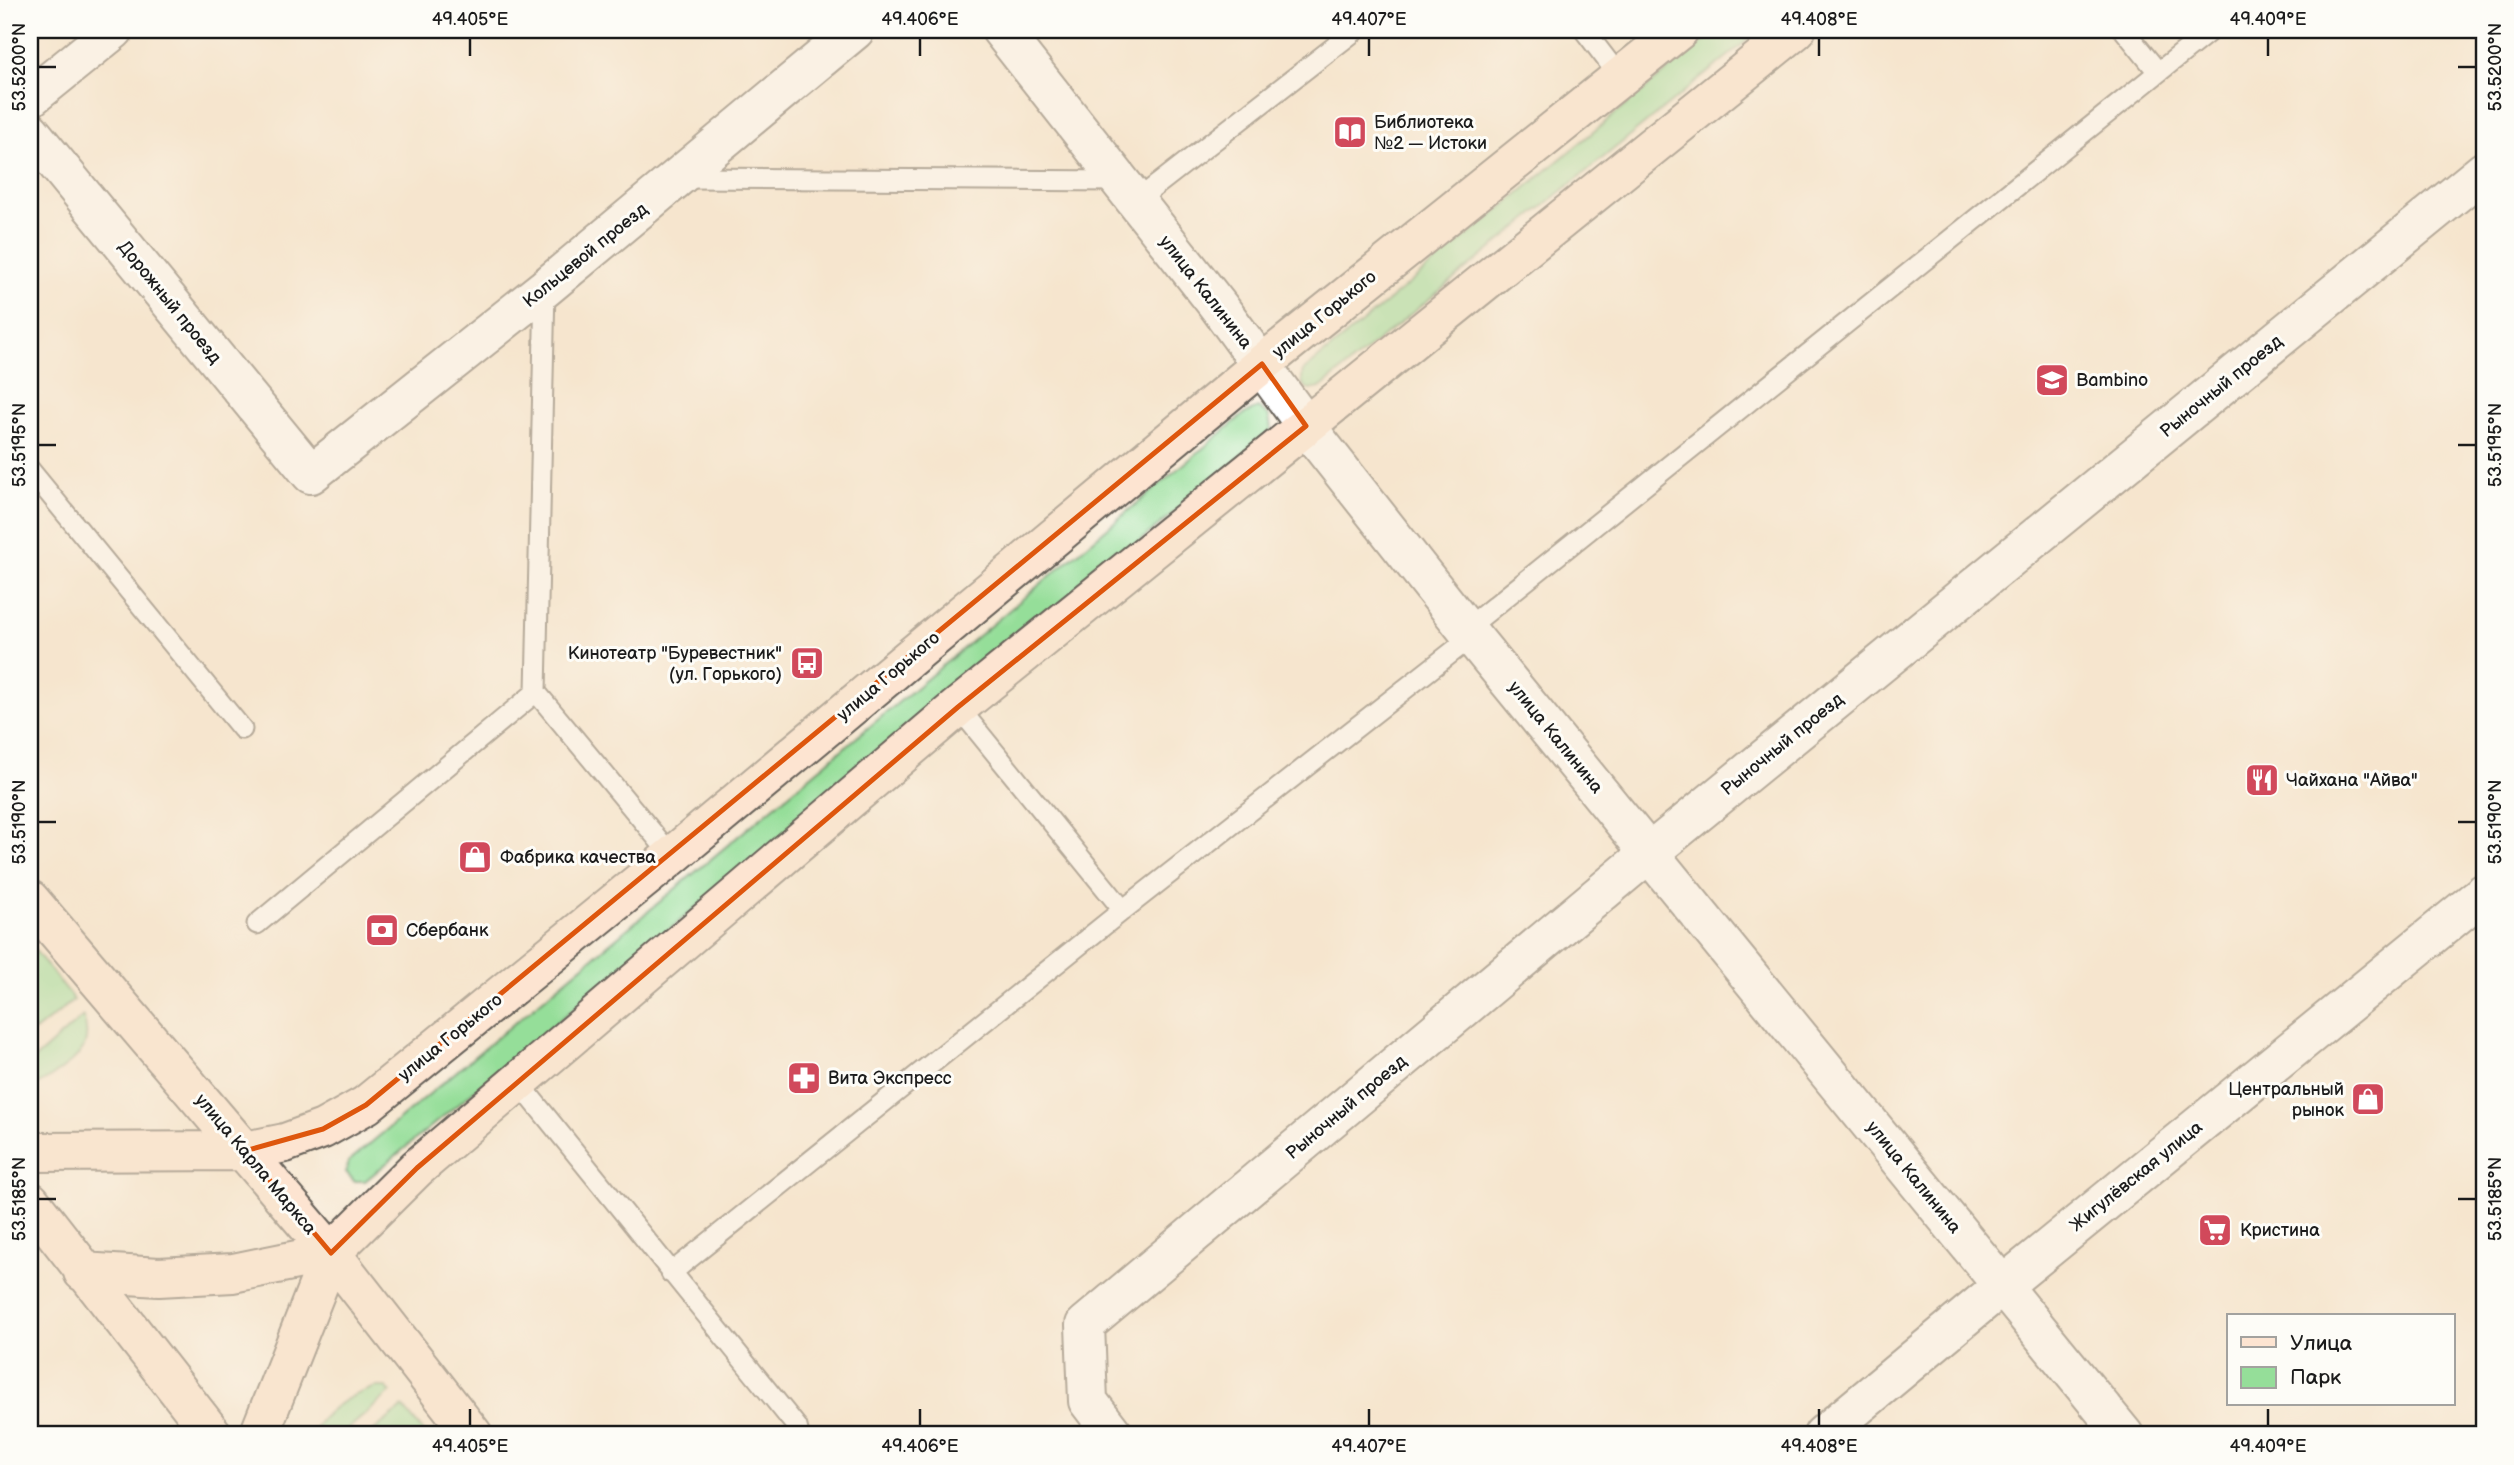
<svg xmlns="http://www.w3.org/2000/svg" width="2514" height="1465" font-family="'Balsamiq Sans',sans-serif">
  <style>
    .green { fill: #95de99; stroke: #587d5a; stroke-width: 2 }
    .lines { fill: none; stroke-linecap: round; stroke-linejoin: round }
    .service-casing { stroke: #68625a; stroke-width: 23 }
    .minor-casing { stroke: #68625a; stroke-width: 42 }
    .secondary-casing { stroke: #68625a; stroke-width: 42 }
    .service { stroke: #fff; stroke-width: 19 }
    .minor { stroke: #fff; stroke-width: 38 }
    .secondary { stroke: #fde4d1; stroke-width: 38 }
    .marked { fill: none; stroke: #de560d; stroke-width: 5; stroke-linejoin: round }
    .ticks { fill: none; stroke: #1c1c1c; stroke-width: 2.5 }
    .labels { text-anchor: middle; stroke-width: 6; stroke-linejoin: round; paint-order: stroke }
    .poi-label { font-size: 18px; fill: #1c1c1c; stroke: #fdfcf7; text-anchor: start }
    .street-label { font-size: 18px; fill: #1c1c1c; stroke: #fdfcf7 }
    .neatline { fill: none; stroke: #1c1c1c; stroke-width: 2.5 }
    .ticks-label { font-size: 18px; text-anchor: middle; fill: #1c1c1c }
  </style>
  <rect width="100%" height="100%" fill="#fdfcf7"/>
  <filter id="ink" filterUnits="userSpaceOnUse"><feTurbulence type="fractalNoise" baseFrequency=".0143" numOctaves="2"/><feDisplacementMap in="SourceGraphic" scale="14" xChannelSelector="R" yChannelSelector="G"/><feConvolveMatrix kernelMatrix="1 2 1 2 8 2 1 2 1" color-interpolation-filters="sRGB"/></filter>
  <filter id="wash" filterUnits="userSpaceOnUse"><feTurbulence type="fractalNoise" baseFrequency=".00686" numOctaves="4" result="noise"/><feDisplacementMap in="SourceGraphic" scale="28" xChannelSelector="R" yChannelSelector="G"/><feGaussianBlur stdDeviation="1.57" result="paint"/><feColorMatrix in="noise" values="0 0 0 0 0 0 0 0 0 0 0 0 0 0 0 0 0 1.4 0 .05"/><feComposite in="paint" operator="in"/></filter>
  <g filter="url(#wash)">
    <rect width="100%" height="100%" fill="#f6e5ce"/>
    <path class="green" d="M1717 30H1760L1320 388 1310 390C1301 386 1301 380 1303 371Z
      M1258 408 1269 416 1271 430 1262 440 365 1181H354L346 1172 348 1162 1244 414Z
      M30 944 74 1000 35 1031 30 1025Z
      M83 1016C86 1025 88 1034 85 1044 80 1060 45 1082 30 1088V1063Z
      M376 1387H386L391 1392 341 1435H311C324 1410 350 1395 376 1387Z
      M403 1407 426 1435H368Z"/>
  </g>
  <g filter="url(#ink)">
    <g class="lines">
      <g class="service-casing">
        <path id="service" d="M1584 30 1620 77
          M2124 30 2158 72
          M684 178 1119 181
          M1135 202 1356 30
          M545 288 536 692 672 856
          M30 470 242 729
          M1466 629 2211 30
          M958 707 1123 910
          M257 924 536 692
          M519 1083 797 1427 799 1435
          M671 1273 1123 910 1474 635"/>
      </g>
      <g class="minor-casing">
        <path id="minor" d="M1001 30 1219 307 1306 426 1466 629 2124 1435
          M30 98 114 30
          M30 131 311 474 545 288 855 30
          M1114 1435 1088 1401 1085 1325 1649 853 2484 171
          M1823 1435 2002 1286 2484 893"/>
      </g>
      <g class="secondary-casing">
        <path id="secondary" d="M30 900 331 1253 473 1435
          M30 1152 245 1151 285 1143 323 1129 366 1105 672 856 1262 364 1679 30
          M30 1201 213 1435
          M83 1272 159 1277 233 1273 331 1253
          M259 1435 331 1253 417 1168 958 707 1796 30"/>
      </g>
      <use href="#service" class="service"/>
      <use href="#minor" class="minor"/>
      <use href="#secondary" class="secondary"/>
    </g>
  </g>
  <path d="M0 0H2514V1465H0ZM1262 364 1306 426 958 707 417 1168 331 1253 245 1151 323 1129 366 1105Z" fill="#f6e5ce" fill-opacity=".55" fill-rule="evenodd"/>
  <path class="marked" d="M1262 364 1306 426 958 707 417 1168 331 1253 245 1151 323 1129 366 1105Z"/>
  <path class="ticks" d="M470 38V56M920 38V56M1369 38V56M1819 38V56M2268 38V56M38 67H56M2458 67H2476M38 445H56M2458 445H2476M38 822H56M2458 822H2476M38 1199H56M2458 1199H2476M470 1409V1426M920 1409V1426M1369 1409V1426M1819 1409V1426M2268 1409V1426"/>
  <defs>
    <g id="library-square" transform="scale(1.75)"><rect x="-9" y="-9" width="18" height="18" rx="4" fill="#d1495b" stroke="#fdfcf7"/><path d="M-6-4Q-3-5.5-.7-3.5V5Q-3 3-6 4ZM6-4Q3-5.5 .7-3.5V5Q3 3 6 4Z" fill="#fff"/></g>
    <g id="school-square" transform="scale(1.75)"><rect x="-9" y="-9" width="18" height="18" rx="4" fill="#d1495b" stroke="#fdfcf7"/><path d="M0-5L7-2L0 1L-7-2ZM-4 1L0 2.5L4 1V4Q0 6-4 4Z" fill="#fff"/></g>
    <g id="bus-square" transform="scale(1.75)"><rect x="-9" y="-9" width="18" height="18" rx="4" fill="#d1495b" stroke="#fdfcf7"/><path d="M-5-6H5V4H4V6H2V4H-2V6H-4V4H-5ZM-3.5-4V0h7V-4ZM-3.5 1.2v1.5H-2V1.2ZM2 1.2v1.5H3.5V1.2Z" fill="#fff"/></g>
    <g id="restaurant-square" transform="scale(1.75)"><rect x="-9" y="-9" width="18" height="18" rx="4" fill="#d1495b" stroke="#fdfcf7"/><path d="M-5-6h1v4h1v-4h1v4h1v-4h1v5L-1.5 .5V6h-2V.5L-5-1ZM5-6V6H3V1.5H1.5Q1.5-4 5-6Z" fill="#fff"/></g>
    <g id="shop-square" transform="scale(1.75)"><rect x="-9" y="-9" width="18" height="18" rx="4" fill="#d1495b" stroke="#fdfcf7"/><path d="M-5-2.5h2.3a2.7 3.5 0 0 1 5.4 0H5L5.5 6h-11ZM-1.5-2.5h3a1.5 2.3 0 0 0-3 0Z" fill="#fff"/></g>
    <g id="bank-square" transform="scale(1.75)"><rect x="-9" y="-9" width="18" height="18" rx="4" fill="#d1495b" stroke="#fdfcf7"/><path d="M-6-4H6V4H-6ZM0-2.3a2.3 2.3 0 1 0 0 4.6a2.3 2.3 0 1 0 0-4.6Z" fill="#fff"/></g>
    <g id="pharmacy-square" transform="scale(1.75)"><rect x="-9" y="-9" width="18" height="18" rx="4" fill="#d1495b" stroke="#fdfcf7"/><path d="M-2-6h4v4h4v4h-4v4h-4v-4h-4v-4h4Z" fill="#fff"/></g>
    <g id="supermarket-square" transform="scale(1.75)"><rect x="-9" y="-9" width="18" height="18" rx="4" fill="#d1495b" stroke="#fdfcf7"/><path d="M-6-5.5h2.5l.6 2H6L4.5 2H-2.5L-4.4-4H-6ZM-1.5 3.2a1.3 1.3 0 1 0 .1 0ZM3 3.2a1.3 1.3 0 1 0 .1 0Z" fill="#fff"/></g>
  </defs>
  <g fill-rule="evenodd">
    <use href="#library-square" x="1350" y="132"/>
    <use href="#school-square" x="2052" y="380"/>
    <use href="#bus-square" x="807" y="663"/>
    <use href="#restaurant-square" x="2262" y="780"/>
    <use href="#shop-square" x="475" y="857"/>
    <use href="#bank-square" x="382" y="930"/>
    <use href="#pharmacy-square" x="804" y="1078"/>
    <use href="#shop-square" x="2368" y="1099"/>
    <use href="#supermarket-square" x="2215" y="1230"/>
  </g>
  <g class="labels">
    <g class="poi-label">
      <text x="1374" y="128">Библиотека<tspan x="1374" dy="21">№2 — Истоки</tspan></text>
      <text x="2076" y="386">Bambino</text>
      <text x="782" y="659" text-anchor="end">Кинотеатр "Буревестник"<tspan x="782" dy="21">(ул. Горького)</tspan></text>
      <text x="2286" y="786">Чайхана "Айва"</text>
      <text x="500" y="863">Фабрика качества</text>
      <text x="406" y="936">Сбербанк</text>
      <text x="828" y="1084">Вита Экспресс</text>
      <text x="2344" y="1095" text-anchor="end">Центральный<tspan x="2344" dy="21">рынок</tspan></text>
      <text x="2240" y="1236">Кристина</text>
    </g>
    <g class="street-label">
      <text transform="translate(585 255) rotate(-39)" y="6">Кольцевой проезд</text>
      <text transform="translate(1206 292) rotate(52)" y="6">улица Калинина</text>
      <text transform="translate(170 302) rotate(51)" y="6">Дорожный проезд</text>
      <text transform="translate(1324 314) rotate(-39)" y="6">улица Горького</text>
      <text transform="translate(2221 386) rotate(-39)" y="6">Рыночный проезд</text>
      <text transform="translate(888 676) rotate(-40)" y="6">улица Горького</text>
      <text transform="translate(1556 737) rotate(51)" y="6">улица Калинина</text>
      <text transform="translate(1782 744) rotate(-39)" y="6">Рыночный проезд</text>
      <text transform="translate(450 1037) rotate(-39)" y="6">улица Горького</text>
      <text transform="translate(1346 1107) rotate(-40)" y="6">Рыночный проезд</text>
      <text transform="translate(256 1164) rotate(50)" y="6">улица Карла Маркса</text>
      <text transform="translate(2136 1176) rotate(-39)" y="6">Жигулёвская улица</text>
      <text transform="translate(1914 1177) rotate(51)" y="6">улица Калинина</text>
    </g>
  </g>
  <rect width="2514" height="1465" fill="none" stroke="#fdfcf7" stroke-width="77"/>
  <rect x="2227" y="1314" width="228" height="91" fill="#fdfcf7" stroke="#a3a29f" stroke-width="2"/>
  <rect x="2241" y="1337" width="35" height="10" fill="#fde4d1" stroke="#a3a29f" stroke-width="2"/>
  <text x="2290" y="1350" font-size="21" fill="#1c1c1c">Улица</text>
  <rect x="2241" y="1367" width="35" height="21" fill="#95de99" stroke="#a3a29f" stroke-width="2"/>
  <text x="2290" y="1384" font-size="21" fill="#1c1c1c">Парк</text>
  <rect x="38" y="38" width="2438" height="1388" class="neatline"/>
  <g class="ticks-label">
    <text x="470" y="25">49.405°E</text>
    <text x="920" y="25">49.406°E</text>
    <text x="1369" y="25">49.407°E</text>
    <text x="1819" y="25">49.408°E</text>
    <text x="2268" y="25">49.409°E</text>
    <text transform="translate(19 67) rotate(-90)" y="6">53.5200°N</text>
    <text transform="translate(2495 67) rotate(-90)" y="6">53.5200°N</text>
    <text transform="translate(19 445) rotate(-90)" y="6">53.5195°N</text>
    <text transform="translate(2495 445) rotate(-90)" y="6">53.5195°N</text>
    <text transform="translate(19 822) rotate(-90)" y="6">53.5190°N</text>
    <text transform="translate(2495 822) rotate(-90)" y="6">53.5190°N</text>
    <text transform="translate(19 1199) rotate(-90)" y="6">53.5185°N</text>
    <text transform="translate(2495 1199) rotate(-90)" y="6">53.5185°N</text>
    <text x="470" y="1452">49.405°E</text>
    <text x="920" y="1452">49.406°E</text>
    <text x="1369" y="1452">49.407°E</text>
    <text x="1819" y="1452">49.408°E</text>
    <text x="2268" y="1452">49.409°E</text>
  </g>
</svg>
